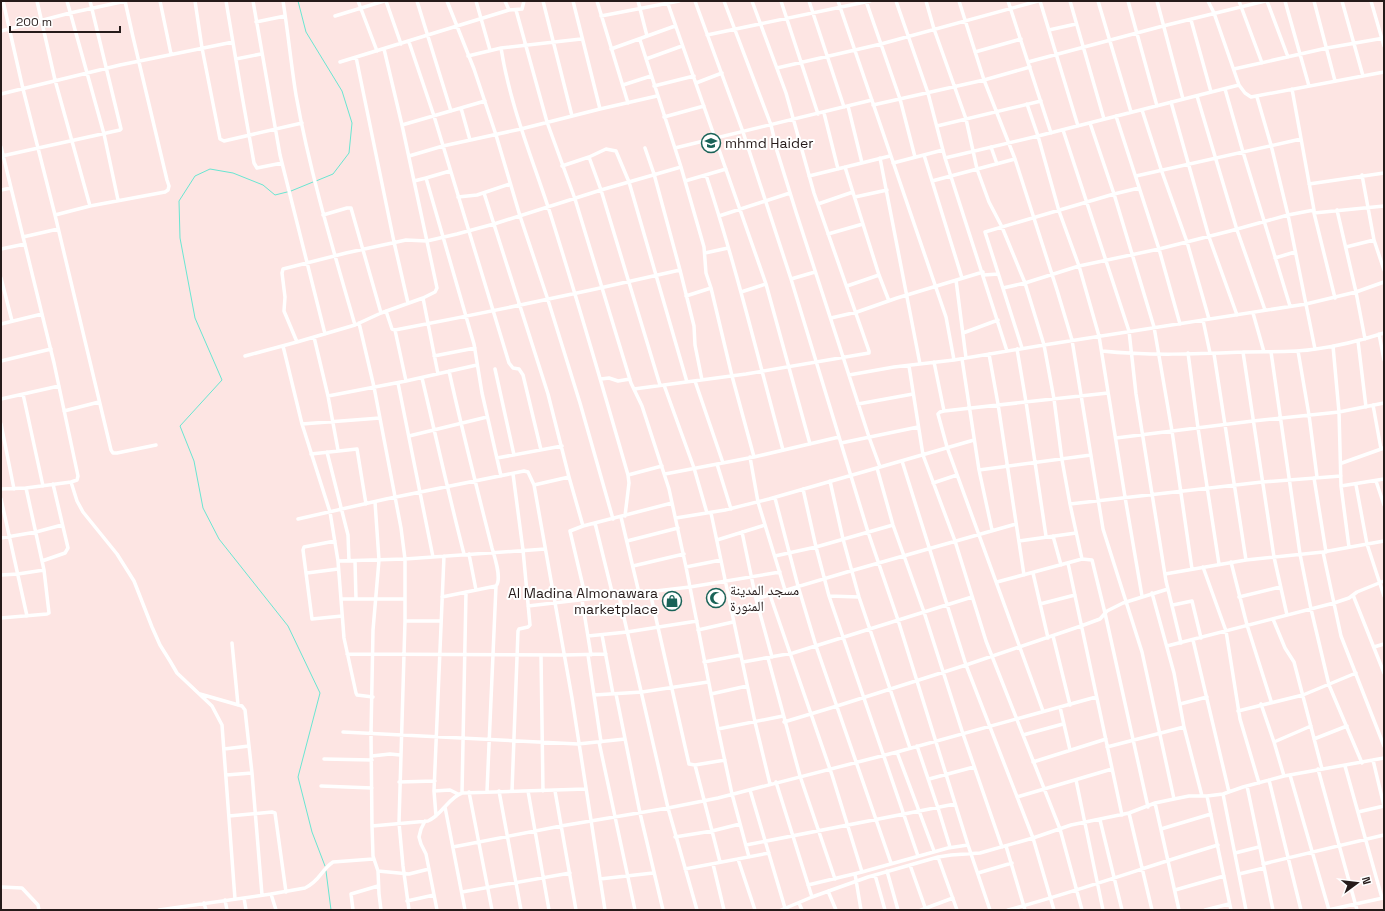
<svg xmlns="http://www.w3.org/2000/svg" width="1385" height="911" font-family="'Space Grotesk','Noto Naskh Arabic',sans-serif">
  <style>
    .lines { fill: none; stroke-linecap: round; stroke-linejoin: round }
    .stream { stroke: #69e6d2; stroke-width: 1 }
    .street { stroke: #fff; stroke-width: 3.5 }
    .labels { text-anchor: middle; stroke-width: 4; stroke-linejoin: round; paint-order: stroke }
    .poi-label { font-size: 14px; fill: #261b1a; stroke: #fff; text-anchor: start }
  </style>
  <rect width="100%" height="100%" fill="#fde5e3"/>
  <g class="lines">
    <path class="stream" d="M298 1 306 32 342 91 352 123 349 153 333 174 316 181
      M313 182 291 191 275 195 263 185 233 173 210 169 195 176 179 201 180 238 195 318 222 380 180 426 194 461 203 508 219 539 288 626 320 693 298 777 312 832 325 866
      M326 871 331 910"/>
    <path class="street" d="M3 1 23 89 55 215 111 450 113 453H117L156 445
      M37 1 55 80 90 206
      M67 1 104 134 118 200
      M160 1 171 54
      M195 1 202 48 220 139 224 141 302 123
      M226 1 241 90 254 163 257 168 282 163
      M253 1 280 155 325 334
      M283 1C288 32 291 64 296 95 310 173 333 249 355 325
      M358 1 377 51
      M386 1 401 44
      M417 1 451 111
      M447 1 474 69 496 135 520 216 548 300 580 403 613 519
      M476 1 490 50
      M505 1 509 10 522 9 524 1
      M543 1 572 116
      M573 1 600 109
      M597 1 628 103
      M638 1 647 36
      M667 1 766 284 810 444
      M695 1 743 132 791 279 868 532 898 620 968 845 990 910
      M724 1 771 125 777 151 796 212 869 437 880 467
      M781 1 818 114
      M809 1 844 107
      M838 1 946 317 954 360
      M866 1 900 99 915 157
      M896 1 928 93 945 158 1007 351
      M926 1 934 29 966 119 977 169 989 202 1002 227 1025 283 1044 345 1054 399 1062 460 1070 504 1082 559
      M959 1 984 80 1015 159 1057 290 1072 340 1103 529 1142 652 1174 799
      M1008 1 1051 133
      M1040 1 1078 126
      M1070 1 1104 119
      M1098 1 1131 112
      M1128 1 1157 106
      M1157 1 1183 99
      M1208 1 1214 13 1239 85 1245 93 1251 97 1384 72
      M1239 1 1262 63
      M1267 1 1288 57
      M1285 1 1309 86
      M1314 1 1335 81
      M1342 1 1363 76
      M1371 1 1384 46
      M516 10 547 122 575 199 631 383 642 406 669 489 686 567 718 729 732 794 749 857
      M335 16 384 1
      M601 16 679 1
      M1191 20 1211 92
      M256 22 285 16
      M1049 30 1076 24
      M1 31 70 13 126 1
      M707 35 870 1
      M640 40 681 167 704 247 706 273 711 288 732 376 754 457
      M409 42 434 116 509 363 513 368 519 369 523 375 541 450
      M501 48C510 106 533 160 551 216 578 302 603 388 628 475L629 483 625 516
      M384 49 402 125 437 288 435 292 423 298 438 374
      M611 49 675 26
      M975 52 1021 39
      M468 56 501 48 581 39
      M356 57 394 242 408 303
      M236 59 261 54
      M646 59 682 46
      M340 62 509 10
      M1028 62 1163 26 1265 1
      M777 68 881 44 1038 1
      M1234 69 1327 48 1384 38
      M696 83 722 73
      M623 85 651 76
      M654 86 694 76
      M1225 89 1243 152 1290 306
      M1292 89 1314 210
      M1 94 120 65 233 42
      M1197 96 1237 230 1265 310
      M1257 97 1271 145 1288 215 1315 349
      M1171 102 1209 237 1237 315
      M1027 104 1038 136 1059 211 1079 266 1099 336 1125 497 1142 596
      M873 105 984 80 1030 67
      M848 106 862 163
      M461 108 470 140
      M1142 110 1162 172 1187 242 1209 319
      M824 113 838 169
      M1116 116 1159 249 1180 324
      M664 117 704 106
      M1090 123 1114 194 1154 327 1172 431 1192 569
      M402 125 485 101
      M937 126 1041 101
      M1063 130 1129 331 1136 394 1166 581 1181 643
      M1 147 54 363 78 476 77 480 71 482 26 488 1 489
      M991 147 997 164
      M675 148 872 100
      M924 155 962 278
      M2 156 120 130 121 129 90 1
      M409 156 443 146 521 129 600 109 657 96
      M589 157 601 190 660 385
      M880 158 920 364
      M945 158 1038 136 1239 85
      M893 163 943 150
      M562 166 589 157 606 149 616 151 629 182 687 382
      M845 167 879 275 889 301
      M450 171 426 178 474 344 482 393 501 476
      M706 175C736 266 758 358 783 450
      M1362 175 1374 240 1384 270
      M809 176 890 156
      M1136 176 1301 139
      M414 181 426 178
      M685 181 726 169
      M932 181 1015 159
      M1309 184 1384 173
      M1 190 11 188
      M484 193 548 394 569 477 583 526
      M458 197 477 195 510 184
      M855 197 887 190
      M818 204 853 192
      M1337 210 1356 292 1365 339
      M1314 213 1335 298
      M55 215 90 206 165 192 168 190 169 186 167 180 133 37 125 1
      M323 215 347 208H351L381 313
      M719 216 790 193
      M828 234 863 224
      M23 237 58 229
      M1346 247 1374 240
      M1 249 25 244
      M705 253 728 248
      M1275 258 1295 252
      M680 270 694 326 695 345 702 380
      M984 275 998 274
      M1 278 12 321
      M791 279 815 272
      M956 280 966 358
      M847 286 879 275
      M1003 288 1025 283 1079 266 1159 249 1230 231 1288 215 1314 210V213L1384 206
      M741 292 766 284
      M686 296 711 288
      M386 311 392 329 395 330 406 381
      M1253 313 1264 352
      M831 318 857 312 897 298 983 272
      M1203 320 1210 353
      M359 323 374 387 401 528 405 559V621L399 823 403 866 409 910
      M1 324 42 314
      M395 330C490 312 585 292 680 270L654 174 645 148
      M963 333 998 320
      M1379 334 1384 360
      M314 337 328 396 338 450
      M1358 341 1366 407
      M297 342 284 311 285 297 282 273 283 269 346 253 406 240 427 241 457 234 494 224 601 190 681 167
      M283 346 302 424 330 512 338 561 344 638 356 693 357 695 373 697
      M1333 346 1339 412 1341 486 1349 547
      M1022 348 985 232 1114 194 1139 188
      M1017 349 1026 402 1046 536
      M1102 351C1149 356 1196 354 1243 352 1267 351 1292 353 1316 349 1339 346 1362 340 1384 333
      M1298 351 1309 415 1317 477
      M1243 352 1274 557 1287 615
      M1271 352 1300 554 1311 609 1329 685 1362 763
      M1188 353 1198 428 1219 564
      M989 354 998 404 1024 575
      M1214 354 1246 560
      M245 356 297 342 355 325 381 313 423 298
      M434 356 475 348
      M962 359 979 470 992 530
      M1 361 51 349
      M934 362 944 411
      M909 366 923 455 955 541 986 641 1060 829 1082 910
      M495 369 514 455
      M449 371C462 430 477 489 492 548 495 558 502 579 496 586L487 791
      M849 375 894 367 954 360 1044 345 1306 304 1356 292 1384 282
      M422 378C436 437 449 496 464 554
      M601 379 609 378 618 381 630 379
      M695 381 723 463
      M398 383 433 557
      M664 385 694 468 707 513
      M634 389 746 374 869 353V351L814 193 786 93 752 1
      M23 394 43 486
      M328 396 406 381 477 365
      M1 399 59 386
      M858 404 913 394
      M1373 405 1381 449
      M64 411 99 402
      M1 424 14 489
      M302 424 380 418
      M409 436 487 417
      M1116 438 1253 421 1339 412 1384 403
      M841 443 918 427
      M327 452 348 535 349 561
      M311 454 357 449 366 504
      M750 457 758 502 785 590
      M497 458 562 446
      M902 461 966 665 1033 838 1054 910
      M1342 463 1384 448
      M717 464 731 509
      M877 468 893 525 924 612 963 734 1002 847
      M979 470 1091 455
      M665 474 754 457 839 437
      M628 475 662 466
      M1314 478 1326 552
      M830 481 843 539 859 597 910 748
      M1376 481 1384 505
      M71 482 77 501 83 512 117 554 134 581 152 627 160 645 170 661 177 673 212 706 222 725 235 899
      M933 483 957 475
      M534 485 569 477
      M1356 485 1367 544 1384 596
      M1341 486 1384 479
      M803 489 816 547 829 596 918 856
      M775 498 798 586 816 646 891 863
      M1 499 27 616
      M375 502 379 560 373 630 371 734 372 826 373 856 378 871 379 894 381 910
      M1070 504 1262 482 1341 476
      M711 513 755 722 770 784
      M621 517 639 593
      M676 518 725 510 769 499 974 440
      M298 519 386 499 524 471 528 472 534 485 572 698 605 910
      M595 523 613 596
      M742 532 756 599 772 657
      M1053 536 1061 565
      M1 538 36 532 62 525
      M717 540 765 525
      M335 541 304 547 303 550 312 619 342 616
      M627 541 678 528
      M1019 541 1076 533
      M1323 552 1341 636 1384 746
      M469 554 476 590
      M775 556 816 547 893 525
      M42 561 65 553 68 548 53 484
      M338 561 405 559 545 549
      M355 561 356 599
      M1231 562 1247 625 1271 701
      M1068 563 1122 815
      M633 566 684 554
      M686 567 721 560
      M1203 567 1226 631 1240 719 1259 783
      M307 573 338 569
      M1033 573 1048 638
      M1165 574 1246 560 1323 552 1384 541
      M1 575 18 574 44 570
      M1384 581 1357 592 1353 595 1384 673
      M997 582 1082 559 1092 560 1105 613 1148 807
      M650 592 689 764 695 765 725 760
      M1152 593 1174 673 1184 727 1202 796
      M770 595 832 775 862 872
      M619 596 668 808 697 910
      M829 596 859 597
      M442 597 496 586
      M1239 597 1280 587
      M341 599H405
      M586 599 570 531 583 526 672 503
      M756 599 847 572 1016 524
      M582 600 591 655
      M1040 604 1075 595
      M1173 605 1192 601 1201 638
      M528 606 690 587 780 572
      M1 618 47 614 49 613 44 570 26 488
      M1273 619 1285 648 1294 662 1322 769
      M405 621H441
      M698 630 733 622
      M602 635 613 694
      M588 636 627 632 697 621
      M1053 636 1070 705
      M1193 640 1229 792
      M232 643 238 705
      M1167 646 1334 603 1349 598 1353 595
      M1374 647 1384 644
      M347 654 564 655 606 654
      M541 655 543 791
      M588 655 601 742
      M768 658 800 776 835 879
      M704 662 741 655
      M743 662 793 653 972 597
      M200 694 242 706 245 710 252 773 262 895
      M616 694 640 813 663 910
      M711 694 747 686
      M594 695 642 692 708 682
      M1180 704 1207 697
      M1261 704 1274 742 1284 776
      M1060 707 1070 750
      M1043 711 947 447 938 414 940 412 944 411 1108 393
      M1238 711 1303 695 1356 673
      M784 722 837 706 966 665 1081 626 1100 619 1107 611 1123 603 1168 589
      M718 729 783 716
      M343 732 578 744 625 739
      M1023 735 1063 724
      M1314 739 1347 726
      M599 742 635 910
      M1274 742 1311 726
      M917 746 938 808 950 847
      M1107 747 1184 727
      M224 749 249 746
      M897 752 934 851
      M372 756 390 754 400 755
      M324 759 372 760
      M1373 760 1384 806
      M1033 762 1106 739
      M695 765 720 862
      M1345 766 1382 898
      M1318 769 1357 910
      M226 775 252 773
      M1290 775 1329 910
      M929 779 974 767
      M1076 780 1103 910
      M1269 780 1301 910
      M399 782 435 781
      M776 782 812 897
      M321 786 372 788
      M1247 786 1273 910
      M750 790 785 908
      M434 791 450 790 458 794
      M499 791 521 910
      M512 791 518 631 519 629 528 627 530 625 523 550 513 474
      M528 791 549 910
      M555 791 576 910
      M469 792 492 910
      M462 793 466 592
      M1223 794 1246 910
      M1207 796 1231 910
      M1017 797 1112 769
      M1155 803 1179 910
      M445 807 465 910
      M1358 812 1384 806
      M1129 813 1152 910
      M229 816 272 812 275 813 286 892
      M436 816 434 791 444 556
      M1100 820 1122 910
      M425 821 421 829 419 837 421 844 426 854 437 910
      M372 826 428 821C442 815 448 798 462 793L586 789
      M1161 829 1211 814
      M675 837 712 831 740 824
      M746 845 955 804
      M1006 846 1025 910
      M453 847 561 826 668 808 718 798 897 752 1096 697
      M1235 853 1259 847
      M938 857 957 910
      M738 859 755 910
      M713 864 724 910
      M1263 864 1384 835
      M910 865 926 910
      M685 869 769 853
      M378 871 409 874 429 869
      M887 871 898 910
      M978 873 1012 863
      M855 874 861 910
      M1239 874 1264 868
      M875 875 885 910
      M600 879 653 873
      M808 885 862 872 948 848 968 845
      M1 887 22 888 38 905 39 910
      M1175 890 1224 876
      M828 891 836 910
      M462 892 570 873
      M271 894 305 888C320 881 321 870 333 862L373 859
      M244 898 246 910
      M225 900 227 910
      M407 901 434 895
      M204 903 206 910
      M799 903 802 910
      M159 910 271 894 276 910
      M353 910 351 894 378 886
      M781 910 812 897 868 877 938 857 951 855 980 853 1033 838 1071 825 1129 813 1155 803 1174 799 1189 796H1207L1223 794 1243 787 1284 776 1384 758
      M921 910 953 898
      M1008 910C1079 891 1148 866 1218 845
      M1205 910 1229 904
      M1328 910 1383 898"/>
  </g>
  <defs>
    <g id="school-ring" transform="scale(1)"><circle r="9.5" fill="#fff" stroke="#1a6358" stroke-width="1.5"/><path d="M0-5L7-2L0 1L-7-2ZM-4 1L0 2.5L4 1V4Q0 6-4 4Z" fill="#1a6358"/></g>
    <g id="mosque-ring" transform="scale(1)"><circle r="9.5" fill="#fff" stroke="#1a6358" stroke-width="1.5"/><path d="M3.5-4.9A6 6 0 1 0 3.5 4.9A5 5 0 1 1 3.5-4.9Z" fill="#1a6358"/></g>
    <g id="shop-ring" transform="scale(1)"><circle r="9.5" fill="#fff" stroke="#1a6358" stroke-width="1.5"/><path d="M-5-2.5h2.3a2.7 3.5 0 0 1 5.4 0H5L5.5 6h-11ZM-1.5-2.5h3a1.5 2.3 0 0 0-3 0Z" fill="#1a6358"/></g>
  </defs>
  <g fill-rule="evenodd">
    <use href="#school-ring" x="711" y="143"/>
    <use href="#mosque-ring" x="716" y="598"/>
    <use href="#shop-ring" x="672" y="601"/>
  </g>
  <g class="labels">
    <g class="poi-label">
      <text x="725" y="148">mhmd Haider</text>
      <text x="730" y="595">مسجد المدينة<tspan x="730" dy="16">المنورة</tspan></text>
      <text x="658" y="598" text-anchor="end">Al Madina Almonawara<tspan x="658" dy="16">marketplace</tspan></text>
    </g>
  </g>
  <rect width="1385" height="911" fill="none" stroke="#261b1a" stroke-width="4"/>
  <g transform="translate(1357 883) rotate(75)" stroke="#ffffff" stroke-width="3" paint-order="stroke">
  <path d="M0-3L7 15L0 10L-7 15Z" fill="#261b1a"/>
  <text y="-6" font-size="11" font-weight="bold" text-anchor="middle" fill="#261b1a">N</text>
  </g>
  <path d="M10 26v6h110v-6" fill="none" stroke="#261b1a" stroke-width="2"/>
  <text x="16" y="26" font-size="12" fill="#261b1a" stroke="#ffffff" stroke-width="3" paint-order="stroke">200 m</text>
</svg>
